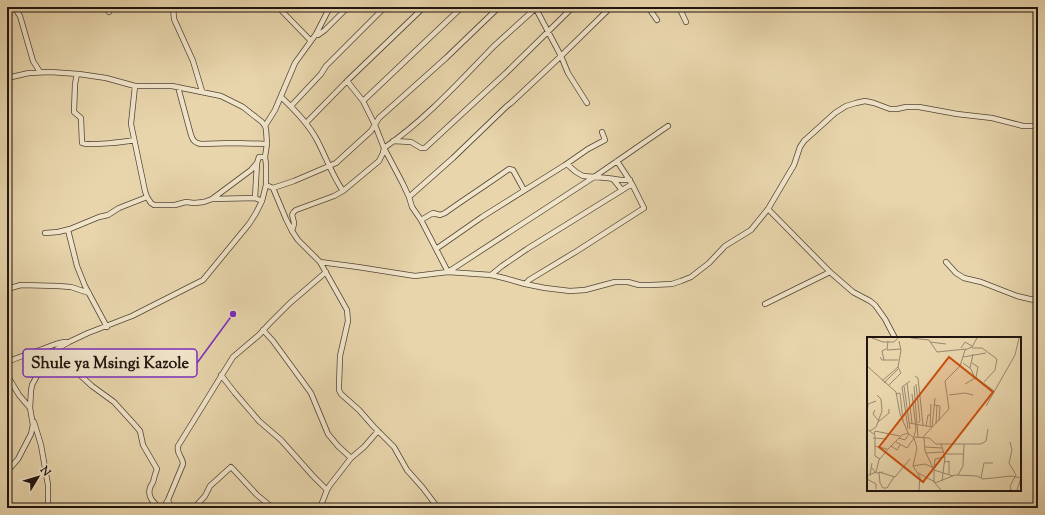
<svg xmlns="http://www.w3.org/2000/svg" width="1045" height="515" font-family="'Sorts Mill Goudy',serif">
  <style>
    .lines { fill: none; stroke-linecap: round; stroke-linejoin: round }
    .minor-casing { stroke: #524537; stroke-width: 6 }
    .minor { stroke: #f0e4c9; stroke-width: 4.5 }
    .inset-road { fill: none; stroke: #98886e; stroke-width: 1 }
    .view { fill: #ca4f0d; fill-opacity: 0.15; stroke: #ca4f0d; stroke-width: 2 }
    .inset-edge { fill: none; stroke: #201510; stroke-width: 2 }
    .leader { fill: none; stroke: #7b2cbf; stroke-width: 1.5 }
    .callout-dot { fill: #7b2cbf; stroke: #f0e4c9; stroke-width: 1.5 }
    .callout { fill: #f0e4c9; stroke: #7b2cbf; stroke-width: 1.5 }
    .callout-label { font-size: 16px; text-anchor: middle; font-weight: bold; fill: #201510 }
  </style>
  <rect width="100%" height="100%" fill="#e8d5ac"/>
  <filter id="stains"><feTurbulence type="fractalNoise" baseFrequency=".005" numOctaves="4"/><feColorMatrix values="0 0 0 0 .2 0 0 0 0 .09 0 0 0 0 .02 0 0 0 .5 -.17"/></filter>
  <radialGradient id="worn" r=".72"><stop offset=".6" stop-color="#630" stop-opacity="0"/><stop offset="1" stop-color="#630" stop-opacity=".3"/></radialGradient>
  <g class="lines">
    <g class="minor-casing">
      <path id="minor" d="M14 7 20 16 33 61 40 72
        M106 7 109 12
        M173 7 174 19 193 61 202 91
        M278 7 311 41
        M535 7 561 56 568 73 587 103
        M648 7 657 20
        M679 7 686 22
        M316 34 318 35 325 30 348 7
        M77 74 75 84 74 112 81 118 82 143C89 146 125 142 134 140
        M7 78 29 73 50 72 79 74 106 78 135 86H172L221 96 243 107 262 122 265 126 266 129 267 144 265 157 266 164V185L262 201 256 213 249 224 203 280 132 316 88 333 69 342 57 349 48 359 41 368 32 385 31 391 30 408 33 425 31 434 18 459 11 467 7 469
        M347 81 363 101 375 125 384 148 403 184 409 197 412 207 421 220 448 272 594 177 668 126
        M135 86 131 124 145 191 147 197 151 203 154 205H175L186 202 194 203 204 202 212 199 255 198 262 201
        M178 87 191 135C193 141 195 143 201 144L233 143 267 144
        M281 97C295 110 308 123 317 140 326 157 332 175 343 191
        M363 101 462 7
        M291 106 321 74 326 66 385 7
        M306 123 347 81 424 7
        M265 126 275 110 295 63 316 34 330 7
        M393 141 411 142 421 148H425L506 73 573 7
        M565 165H568L576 172 583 176 607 178 621 180H630
        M613 179 622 190
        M266 185 273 188 286 219 292 231 298 240 320 262 347 310 348 321 340 356 339 385V390L341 394 359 410 374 427 394 447 407 470 423 488 438 508
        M273 188 294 181 336 163 371 131 379 118 446 58 499 7
        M409 197 453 158 507 106 511 103 561 56 611 7
        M255 198 257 163 259 157H265
        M212 199 251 170 257 163
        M768 209 830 272 853 292 870 301 875 305 885 319 895 338
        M421 220 433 213 440 215 445 213C466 198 488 184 509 169L513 170 524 190
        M68 230 77 266 85 286 107 327
        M292 231C292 230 294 225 294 224 294 217 289 215 296 210L334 196 343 191 379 161 383 153 384 148C425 120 459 82 494 46 508 33 523 20 537 7
        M45 233 58 232 70 229 99 217 108 215 119 208 147 197
        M436 249 482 217 565 165 588 149 605 140 602 132
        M320 262 358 267 415 276 448 272 491 275 504 278 525 284 545 288 570 291 585 290 615 282H628L639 285H651L672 284 681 281 691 277 709 263 725 246 751 230 768 209 794 165 800 147 804 141 835 113 846 106 856 103 865 101 874 103 890 109H897L906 107H919L957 114 992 118 1023 126H1038
        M946 262 956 273 964 278 981 282 1017 296 1038 301
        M491 275 502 266 527 249 632 184
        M525 284 529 280 577 251 644 208 632 184 617 161
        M7 289 21 285 58 286 71 287 89 293
        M765 304 830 272
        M263 330 273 341 311 393 328 434 338 446 351 458
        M55 352 92 386 114 402 134 424 140 431 143 445 157 469C155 474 154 478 153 482 151 487 151 484 150 488 147 497 154 503 160 508
        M7 362C18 357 29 354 40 350 49 347 57 342 67 342
        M7 375 19 395 30 408
        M221 375 235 393 259 421 281 440 313 476 327 490
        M34 422 41 445 48 485V502L49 508
        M168 500 171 508
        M163 508 168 500 183 464C183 457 176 454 178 446L233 357 259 335 269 324 290 303 326 272
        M194 508 205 496 210 486 231 467 233 469 257 495 273 508
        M320 508 327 490 330 485 351 458 364 447 378 431"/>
    </g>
    <use href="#minor" class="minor"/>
  </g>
  <g transform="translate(867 337)">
    <rect width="154" height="154" fill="#e8d5ac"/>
    <path class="inset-road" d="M5 1 16 5H27L31 1M44 1 62 3 70 15 99 12M21 4 20 13 34 12M63 5 79 7M94 11 98 5 105 9M105 11H115L130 22 128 33 117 45M13 20 15 23H31M96 20 119 16M17 23 15 14 19 12M96 26 104 32 107 39 127 54M105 26 111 30 109 40M0 29 29 55 33 77 41 96M103 31 106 17M48 39 51 41 56 88M15 44 31 30M17 46 31 32M40 46 45 86M49 47 53 84 51 86M98 47 110 40M21 49 34 36 31 30 34 13 32 4M37 49 43 92M47 49 51 101M29 57 33 56 36 84M45 57 49 92 47 99M82 58 98 56 106 58M67 68 73 69 72 84M119 69 148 18 152 1M8 73 6 77 11 83M0 78 1 67 9 64M11 85 22 76V72M42 86 65 90 68 61M69 87 70 68M59 89 61 78H64M63 89 64 67M0 92 8 98V119L13 122M41 92 35 50 43 44M3 94 9 90 15 74 14 62 10 58M7 97 8 94 33 99M46 100 62 101 69 107H114L119 104 121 92M56 100 82 72 78 44 93 29 98 13 105 10 110 1M6 101 20 102M32 101 38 103 42 97M57 101 58 114 67 133V145L74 153M29 105 40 111 47 101M143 105 145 113 142 126 149 138 143 149 144 153M74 107 78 120 75 144M8 109 20 112M24 109 30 113 33 108M58 110 75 111M59 116 76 115M77 117H97M78 125 82 124V137M46 129 58 127 67 131M5 131 9 136 16 135M67 132 68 122 78 120M67 133 86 139M12 135 28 140 43 122M12 136 13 146 16 151H20L27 140M51 136 68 145M3 138 5 126M91 138 96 129 97 107M0 139 9 135 12 123 21 112 35 98 41 96 47 101 50 111 46 129 53 140 52 153M114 141 117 126H126M0 142 9 147V152M68 146 88 138 110 139 116 142 145 139 154 141M150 153 154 141"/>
    <path class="view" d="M82 20 126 55 56 145 12 110Z"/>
    <rect width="154" height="154" class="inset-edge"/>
  </g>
  <path class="leader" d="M233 314L197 363"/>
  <circle class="callout-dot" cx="233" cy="314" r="4"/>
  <rect class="callout" x="23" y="349" width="174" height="28" rx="4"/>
  <g class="callout-label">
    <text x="110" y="368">Shule ya Msingi Kazole</text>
  </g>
  <rect width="1045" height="515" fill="none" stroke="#e8d5ac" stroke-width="24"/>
  <rect x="8" y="8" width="1029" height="499" fill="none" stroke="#201510" stroke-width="2"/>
  <rect x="12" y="12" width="1021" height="491" fill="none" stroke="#201510"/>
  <g transform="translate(38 477) rotate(52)" stroke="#f0e4c9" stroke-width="3" paint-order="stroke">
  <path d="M0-3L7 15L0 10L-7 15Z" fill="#201510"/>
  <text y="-6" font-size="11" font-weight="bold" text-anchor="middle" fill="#201510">N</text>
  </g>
  <rect width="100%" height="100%" filter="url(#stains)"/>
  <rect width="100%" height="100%" fill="url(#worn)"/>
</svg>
